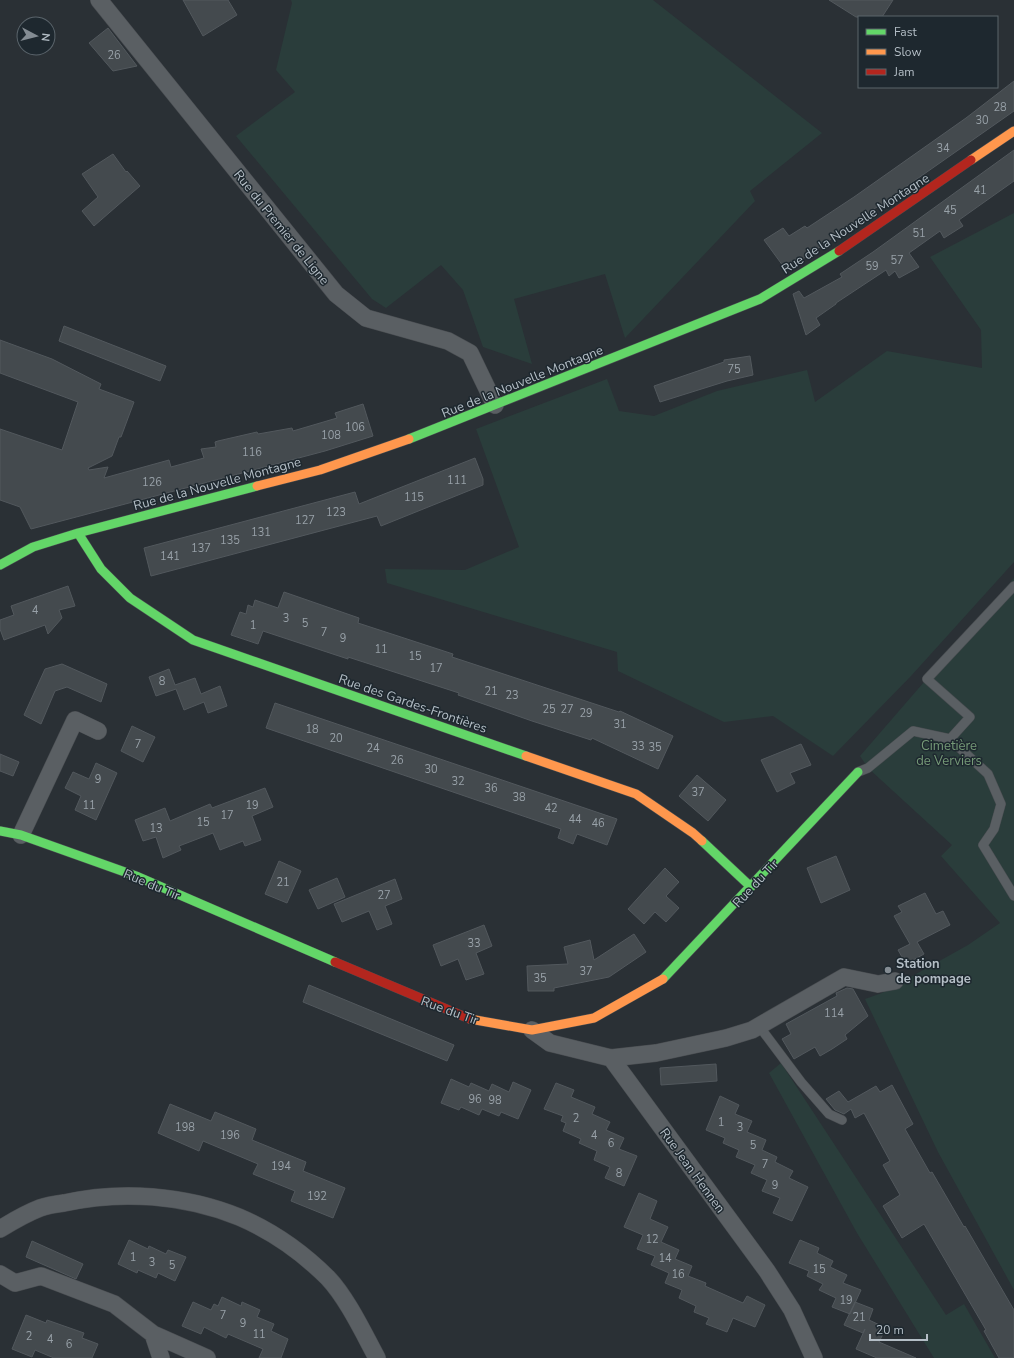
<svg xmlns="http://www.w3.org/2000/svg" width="1014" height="1358" font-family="'Nunito Sans',sans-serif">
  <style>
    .green { fill: #2a3d3b }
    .building { fill: #444a4e; stroke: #52585d }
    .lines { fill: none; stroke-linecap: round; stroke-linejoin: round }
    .lane-casing { stroke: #484c50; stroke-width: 10 }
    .street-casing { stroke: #484c50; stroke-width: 18 }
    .fast-casing { stroke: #484c50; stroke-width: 10 }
    .slow-casing { stroke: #484c50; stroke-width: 10 }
    .jam-casing { stroke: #484c50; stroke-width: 10 }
    .lane { stroke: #5a5f63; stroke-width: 9 }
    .street { stroke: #5a5f63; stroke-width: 17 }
    .fast { stroke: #63d668; stroke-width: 9 }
    .slow { stroke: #ff974d; stroke-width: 9 }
    .jam { stroke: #b3261e; stroke-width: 9 }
    .poi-dot { fill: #848c93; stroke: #1e282f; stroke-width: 1.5 }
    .labels { text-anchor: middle; stroke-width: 3; stroke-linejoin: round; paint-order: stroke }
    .number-label { font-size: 11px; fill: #98a1a8 }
    .street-label { font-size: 13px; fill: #b4bec6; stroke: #1e282f }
    .park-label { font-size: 13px; fill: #759977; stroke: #1e282f }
    .poi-label { font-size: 13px; font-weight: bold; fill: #b4bec6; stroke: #1e282f; text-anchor: start }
  </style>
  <rect width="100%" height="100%" fill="#2a3035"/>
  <path class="green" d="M291 0H653L822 133 750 191 755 201 625 338 605 274 514 299 532 364 483 347 463 290 441 265 386 308 372 299 236 136 295 92 276 70 292 3Z
    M1014 213V562L911 676 833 756 773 716 724 722 618 671 617 652 387 583 385 569 465 570 519 547 476 429 607 379 619 411 654 416 717 391 807 370 815 402 887 351 982 368 981 330 930 257Z
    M1014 578V1290L938 1152 865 999 882 993 968 945 1000 923 941 856 952 845 868 768 860 756Z
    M781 1063 946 1315 964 1304 995 1358H934L857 1233 769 1073Z"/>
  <path class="building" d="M183 0H228L237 15 203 36Z
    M829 0H893L882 17H856Z
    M108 28 137 66 113 71 89 43Z
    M1014 81V111L797 263 786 270 764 240 783 228 789 236 805 226 807 228 854 197 966 118Z
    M1014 150V181L959 220 963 226 944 238 940 231 909 253 919 267 899 278 895 271 889 276 886 270 836 303V304L816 318 820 325 806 335 793 294 799 291 804 298 842 277 840 274 873 252Z
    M113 154 126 172 127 171 140 186 94 226 82 211 98 197 82 174Z
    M64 326 166 366 160 381 59 341Z
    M0 340 52 359 101 384 99 389 134 402 121 437H119L112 456 88 468 89 470 108 467 104 478 169 460 171 467 204 458 201 449 216 447 215 442 218 441 257 432 258 434 292 428 293 431 337 418 335 413 363 404 373 436 325 451 31 529 20 507 0 500V429L62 450 78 402 0 373Z
    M750 356 753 375 727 381 660 402 654 386 724 362V360Z
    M475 458 483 479V485L381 526 377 516 151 576 144 548 355 492 359 504Z
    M68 586 75 606 59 610 62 618 48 634 45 625 4 640 0 629V620L14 615 11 606Z
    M284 592 359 618 358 623 453 654 452 657 619 712 620 711 673 736 658 769 592 738 591 740 532 721 458 695 459 693 348 657V659L263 631 258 644 231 635 240 612 246 614 248 605 253 607 255 600 278 608Z
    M62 664 107 684 101 702 67 687 55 691 41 724 24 715 45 669Z
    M169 669 175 685 195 678 201 694 220 686 227 706 208 713 204 702 184 710 176 689 156 696 149 677Z
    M275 703 617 819 607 845 577 834 573 844 558 838 561 829 266 728Z
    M132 726 155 737 143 762 121 751Z
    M801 744 811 765 790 773 795 783 777 792 761 760Z
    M0 754 19 762 13 776 0 771Z
    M96 763 117 773 96 820 75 810 81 796 65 788 73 772 89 779Z
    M697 775 726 800 708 821 679 796Z
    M265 788 273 807 252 816 261 840 245 846 243 841 220 850 213 833 179 846 181 850 163 858 156 837 143 841 135 820 165 808 170 821 210 804 212 808Z
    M836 856 850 890 821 903 807 868Z
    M279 861 301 871 287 903 265 894Z
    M665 868 679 882 666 896 679 908 666 922 655 912 644 924 628 909Z
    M337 878 345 897 318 909 309 890Z
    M395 879 402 899 385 906 392 924 377 930 369 911 342 922 334 904Z
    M925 893 936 914 943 911 950 925 917 942 924 954 906 964 898 950 910 944 894 916 902 912 898 906Z
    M484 925 492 946 476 953 484 974 466 980 458 959 441 966 433 945Z
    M634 934 646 952 609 977 554 988V991H528L527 966 568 964 564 947 590 940 594 960Z
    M309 985 454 1045 447 1061 303 1002Z
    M847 988 853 989 868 1016 845 1035 847 1039 832 1049 820 1056 815 1047 794 1059 782 1039 791 1034 786 1024 837 996 836 993Z
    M716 1064 717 1081 661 1085 660 1068Z
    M451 1079 469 1087 471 1083 489 1091 492 1084 509 1092 513 1082 531 1090 518 1119 501 1112 499 1116 482 1109 479 1115 461 1107 459 1110 441 1103Z
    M556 1083 574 1090 571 1097 595 1107 592 1114 610 1122 606 1130 624 1138 619 1149 637 1156 624 1186 605 1178 610 1167 594 1160 597 1151 579 1143 581 1139 563 1131 566 1123 561 1121 563 1116 544 1109Z
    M892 1085 913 1124 905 1129 930 1173 932 1172 964 1227 965 1226 1014 1310V1358H999L984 1331 986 1330 924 1224 902 1238 896 1228 883 1206 900 1195 883 1165 890 1161 864 1113 855 1118 851 1109 844 1114 835 1110 826 1099 839 1091 848 1102 876 1086 880 1092Z
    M720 1096 739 1105 735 1114 752 1121 747 1132 766 1140 762 1150 777 1157 775 1162 793 1171 789 1178 808 1187 792 1221 773 1213 780 1198 762 1191 767 1180 751 1173 755 1165 736 1157 739 1150 723 1143 725 1138 706 1130Z
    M170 1104 211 1121 215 1112 256 1129 252 1140 306 1162 303 1171 345 1188 333 1218 291 1201 295 1191 253 1174 258 1164 203 1141 199 1151 158 1133Z
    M639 1193 657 1201 650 1219 668 1227 661 1242 679 1250 675 1259 692 1266 688 1276 706 1283 705 1286 743 1303 747 1296 765 1305 755 1327 733 1318 727 1332 706 1324 709 1318 694 1312 696 1306 679 1298 682 1290 665 1283 669 1273 651 1265 655 1256 637 1249 643 1235 624 1227Z
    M129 1240 148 1249 149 1246 166 1254 168 1250 186 1257 175 1281 158 1273 156 1278 138 1270 137 1273 118 1264Z
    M800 1240 819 1248 817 1253 833 1261 830 1267 847 1275 843 1283 861 1290 850 1314 832 1307 836 1298 819 1290 823 1284 807 1276 809 1271 789 1263Z
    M32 1241 83 1264 76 1279 26 1257Z
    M222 1297 241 1306 242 1302 260 1310 257 1317 274 1324 271 1331 288 1339 281 1358H259L263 1349 228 1334 226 1338 204 1327 201 1334 182 1326 193 1302 211 1310 214 1304 218 1306Z
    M855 1302 873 1309 869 1320 886 1328 879 1342 916 1358H877L856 1349 865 1329 863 1333 844 1325Z
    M26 1315 46 1323 47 1320 84 1333 82 1338 98 1344 92 1358H54L35 1350 32 1357 12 1349Z"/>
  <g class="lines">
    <g class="lane-casing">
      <path id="lane" d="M950 739 970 717 927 679 1014 586
        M858 772 868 768 913 731 950 739 988 774 1001 804 994 829 983 845 1014 896
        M759 1026 801 1082 829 1114 842 1120"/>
    </g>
    <g class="street-casing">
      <path id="street" d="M99 0 336 294 366 318 448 341 470 353 495 405
        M21 835 75 720 98 731
        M532 1030 550 1043 611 1058 656 1053 726 1038 752 1030 844 977 878 984 895 981
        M611 1058 767 1271 792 1310 814 1358
        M0 1229C13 1221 27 1213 40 1208 48 1205 56 1204 64 1203 121 1190 185 1195 239 1217 272 1231 303 1253 328 1278 347 1298 364 1334 377 1358
        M0 1274 15 1283 41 1276 114 1304 153 1334 207 1358
        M153 1334 161 1358"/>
    </g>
    <g class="fast-casing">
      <path id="fast" d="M409 439 760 299 839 251
        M78 533 101 569 130 598 193 640 526 756
        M0 565 33 547 78 533 257 486
        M0 831 21 835 136 876 335 962
        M702 841 751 887
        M663 979 858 772"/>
    </g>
    <g class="slow-casing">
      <path id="slow" d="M971 160 1014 131
        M257 486 320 470 409 439
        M526 756 636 794 693 833 702 841
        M470 1019 532 1030 594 1018 663 979"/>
    </g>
    <g class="jam-casing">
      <path id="jam" d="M839 251 971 160
        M335 962 470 1019"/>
    </g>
    <use href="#lane" class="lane"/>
    <use href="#street" class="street"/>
    <use href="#fast" class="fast"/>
    <use href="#slow" class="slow"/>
    <use href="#jam" class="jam"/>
  </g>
  <circle class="poi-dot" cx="888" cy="970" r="4"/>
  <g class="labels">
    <g class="number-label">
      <text x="114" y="59">26</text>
      <text x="1000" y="111">28</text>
      <text x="982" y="124">30</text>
      <text x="943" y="152">34</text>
      <text x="980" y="194">41</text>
      <text x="950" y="214">45</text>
      <text x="919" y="237">51</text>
      <text x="897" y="264">57</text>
      <text x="872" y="270">59</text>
      <text x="734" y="373">75</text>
      <text x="355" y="431">106</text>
      <text x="331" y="439">108</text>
      <text x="252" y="456">116</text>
      <text x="457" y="484">111</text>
      <text x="152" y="486">126</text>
      <text x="414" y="501">115</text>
      <text x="336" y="516">123</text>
      <text x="305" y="524">127</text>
      <text x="261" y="536">131</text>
      <text x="230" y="544">135</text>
      <text x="201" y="552">137</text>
      <text x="170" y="560">141</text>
      <text x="35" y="614">4</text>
      <text x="286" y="622">3</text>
      <text x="305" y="627">5</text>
      <text x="253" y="629">1</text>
      <text x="324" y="636">7</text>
      <text x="343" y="642">9</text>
      <text x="381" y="653">11</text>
      <text x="415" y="660">15</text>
      <text x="436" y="672">17</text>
      <text x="162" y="685">8</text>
      <text x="491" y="695">21</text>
      <text x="512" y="699">23</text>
      <text x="549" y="713">25</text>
      <text x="567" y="713">27</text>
      <text x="586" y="717">29</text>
      <text x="620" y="728">31</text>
      <text x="312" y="733">18</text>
      <text x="336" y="742">20</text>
      <text x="138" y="748">7</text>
      <text x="638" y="750">33</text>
      <text x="655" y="751">35</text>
      <text x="373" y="752">24</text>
      <text x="397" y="764">26</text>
      <text x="431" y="773">30</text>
      <text x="98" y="783">9</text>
      <text x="458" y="785">32</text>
      <text x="491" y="792">36</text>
      <text x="698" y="796">37</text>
      <text x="519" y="801">38</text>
      <text x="89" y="809">11</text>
      <text x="252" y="809">19</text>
      <text x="551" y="812">42</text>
      <text x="227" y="819">17</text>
      <text x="575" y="823">44</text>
      <text x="203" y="826">15</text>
      <text x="598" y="827">46</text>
      <text x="156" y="832">13</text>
      <text x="283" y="886">21</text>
      <text x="384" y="899">27</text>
      <text x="474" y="947">33</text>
      <text x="586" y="975">37</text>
      <text x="540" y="982">35</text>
      <text x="834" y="1017">114</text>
      <text x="475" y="1103">96</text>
      <text x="495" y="1104">98</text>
      <text x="576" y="1122">2</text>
      <text x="721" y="1126">1</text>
      <text x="185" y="1131">198</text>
      <text x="740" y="1131">3</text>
      <text x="230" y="1139">196</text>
      <text x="594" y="1139">4</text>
      <text x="611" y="1147">6</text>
      <text x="753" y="1149">5</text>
      <text x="765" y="1168">7</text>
      <text x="281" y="1170">194</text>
      <text x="619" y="1177">8</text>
      <text x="775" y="1189">9</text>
      <text x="317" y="1200">192</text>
      <text x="652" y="1243">12</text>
      <text x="133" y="1261">1</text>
      <text x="665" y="1262">14</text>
      <text x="152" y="1266">3</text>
      <text x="172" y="1269">5</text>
      <text x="819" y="1273">15</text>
      <text x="678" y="1278">16</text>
      <text x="846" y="1304">19</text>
      <text x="223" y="1319">7</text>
      <text x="859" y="1321">21</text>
      <text x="243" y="1327">9</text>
      <text x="259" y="1338">11</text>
      <text x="29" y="1340">2</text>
      <text x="50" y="1343">4</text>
      <text x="69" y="1348">6</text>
    </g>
    <g class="street-label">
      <text transform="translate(855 223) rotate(-33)" y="5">Rue de la Nouvelle Montagne</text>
      <text transform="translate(282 227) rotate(51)" y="5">Rue du Premier de Ligne</text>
      <text transform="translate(522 381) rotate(-22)" y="5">Rue de la Nouvelle Montagne</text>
      <text transform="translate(217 483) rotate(-15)" y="5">Rue de la Nouvelle Montagne</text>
      <text transform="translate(413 703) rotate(19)" y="5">Rue des Gardes-Frontières</text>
      <text transform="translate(755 883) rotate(-47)" y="5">Rue du Tir</text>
      <text transform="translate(152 884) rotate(23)" y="5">Rue du Tir</text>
      <text transform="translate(450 1010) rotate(20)" y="5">Rue du Tir</text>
      <text transform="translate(693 1170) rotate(54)" y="5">Rue Jean Hennen</text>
    </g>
    <g class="park-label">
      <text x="949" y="750">Cimetière<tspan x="949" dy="15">de Verviers</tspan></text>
    </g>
    <g class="poi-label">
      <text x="896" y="968">Station<tspan x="896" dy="15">de pompage</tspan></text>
    </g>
  </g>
  <rect x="858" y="16" width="140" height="72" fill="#1e282f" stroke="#5a646b"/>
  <rect x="866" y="29" width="20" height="6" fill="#63d668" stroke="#5a646b"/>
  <text x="894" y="36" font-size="12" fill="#b4bec6">Fast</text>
  <rect x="866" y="49" width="20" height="6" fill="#ff974d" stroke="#5a646b"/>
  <text x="894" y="56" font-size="12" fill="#b4bec6">Slow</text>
  <rect x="866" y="69" width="20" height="6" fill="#b3261e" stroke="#5a646b"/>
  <text x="894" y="76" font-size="12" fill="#b4bec6">Jam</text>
  <g transform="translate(36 36) rotate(97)"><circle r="19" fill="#1e282f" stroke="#5a646b"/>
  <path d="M0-3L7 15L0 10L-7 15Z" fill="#848c93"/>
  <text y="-6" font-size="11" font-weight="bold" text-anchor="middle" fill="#b4bec6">N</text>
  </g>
  <path d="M870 1334v6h57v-6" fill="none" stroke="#b4bec6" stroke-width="2"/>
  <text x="876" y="1334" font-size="12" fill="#b4bec6" stroke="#1e282f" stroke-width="3" paint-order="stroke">20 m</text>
</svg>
